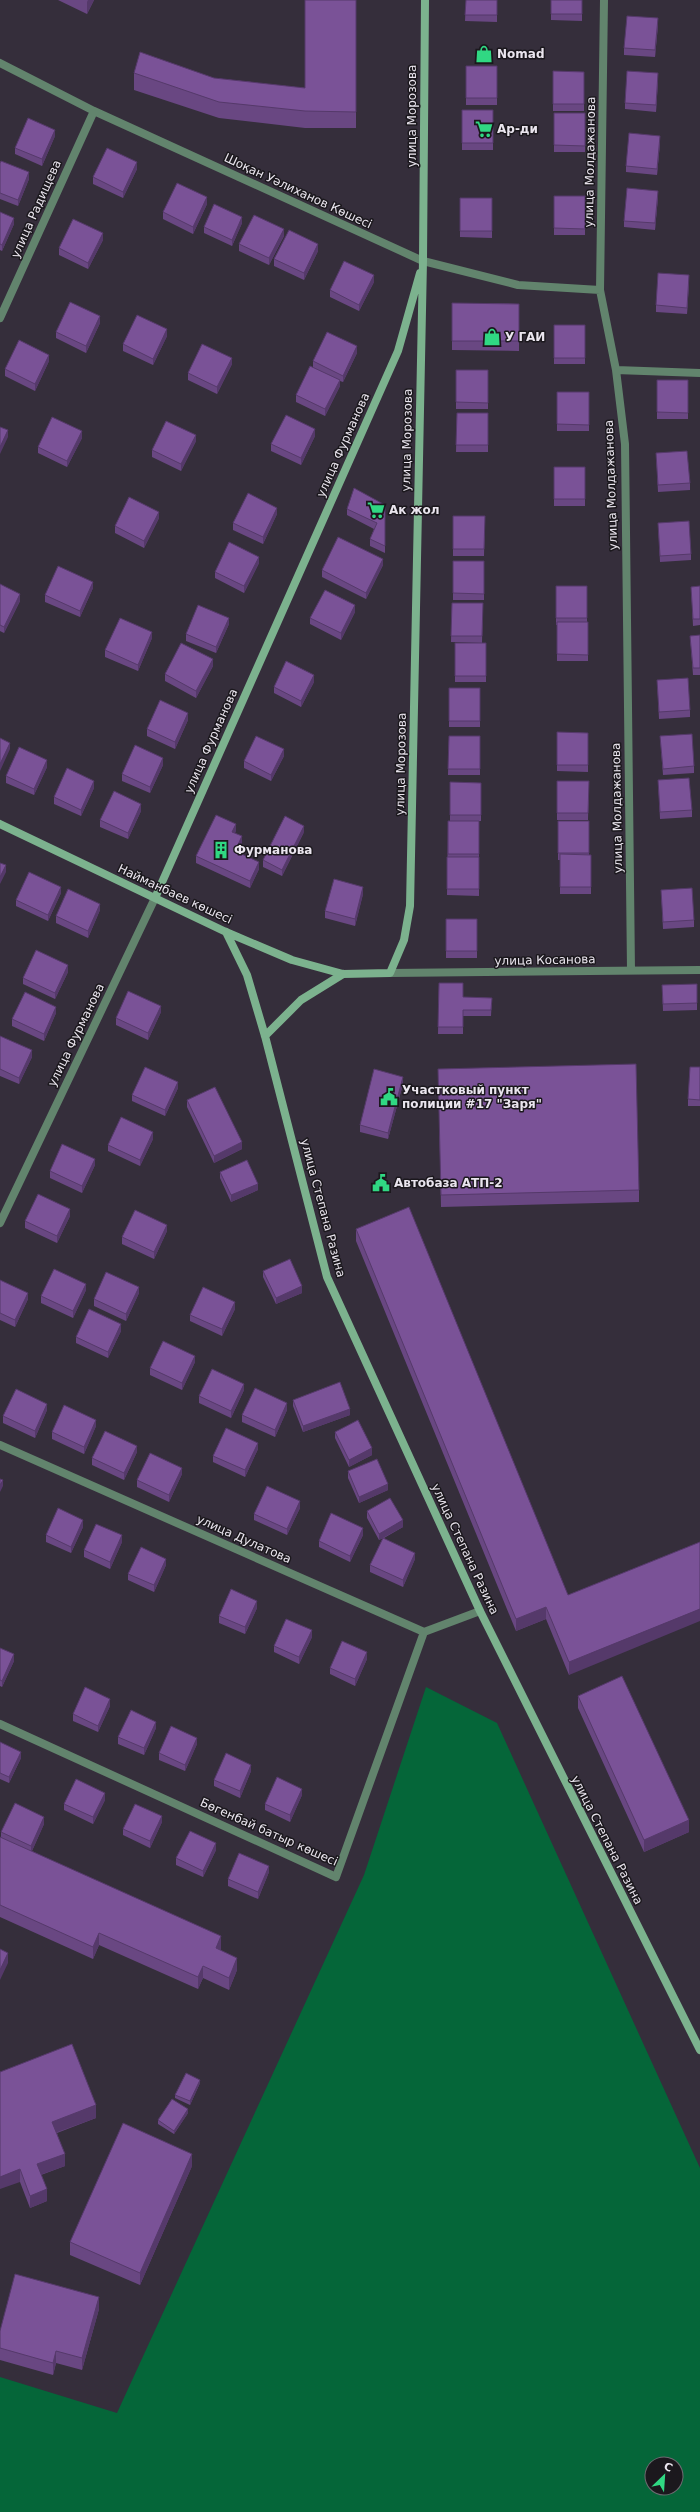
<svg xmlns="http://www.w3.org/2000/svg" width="700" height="2512" font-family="'DejaVu Sans',sans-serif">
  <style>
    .green { fill: #056639; fill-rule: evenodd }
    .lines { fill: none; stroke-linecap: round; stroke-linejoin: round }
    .street { stroke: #62846d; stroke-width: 8 }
    .secondary { stroke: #7cb28e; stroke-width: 8 }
    .wall { fill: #694782 }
    .shaded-wall { fill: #55396a }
    .building { fill: #7a5297; stroke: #55396a }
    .labels { text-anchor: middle; stroke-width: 3; stroke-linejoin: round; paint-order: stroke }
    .poi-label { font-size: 12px; font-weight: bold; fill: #eae5ee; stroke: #1b181d; text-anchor: start }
    .street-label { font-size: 12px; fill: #eae5ee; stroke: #1b181d }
  </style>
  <rect width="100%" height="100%" fill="#352e3b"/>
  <path class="green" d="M426 1687 497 1723 700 2168V2512H0V2377L117 2413 364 1875ZM652 2464H676V2488H652Z"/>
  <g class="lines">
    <path class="street" d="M604 0 600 290 616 370 625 444 631 970
      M0 63 94 111 423 261 518 285 600 290
      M0 318 94 111
      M616 370 700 373
      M390 973 700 970
      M0 1223 155 898
      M0 1445 424 1632 480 1611
      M0 1724 336 1877 424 1632"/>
    <path class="secondary" d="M0 824 226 932 292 960 343 974 390 973 404 940 410 906 423 261 425 0
      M155 898 398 351 420 273
      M226 932 247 975 265 1036 327 1277 480 1611 700 2050
      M265 1036 301 1000 343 974"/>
  </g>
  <path class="wall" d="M58 0H94L87 14Z
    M356 0V128H305L219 118 134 90V73L214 78 305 88Z
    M466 0H497V22L465 21Z
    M551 0H582V21L551 20Z
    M658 25 655 57 624 55V48Z
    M466 66H497V105H466Z
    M553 71 584 72V111H553Z
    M658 80 656 112 625 109V103Z
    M462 110H493V150H462Z
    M554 113H585V152H554Z
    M55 136 42 166 15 154V148Z
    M660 143 657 175 626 172V166Z
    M0 163 29 179 18 206 0 199Z
    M137 169 123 198 93 184V177Z
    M554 196H585V235H554Z
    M658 197 655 230 624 227V221Z
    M460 198H492V238L460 237Z
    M207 204 193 234 163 219V212Z
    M0 212 14 224 2 251 0 250Z
    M242 223 232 246 204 233V227Z
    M284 236 269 265 239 251V244Z
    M103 240 88 269 59 255V248Z
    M318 251 304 280 274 266V259Z
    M374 282 359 311 330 297V290Z
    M689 282 687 314 656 312V305Z
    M452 303 519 304V351L452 350Z
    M100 323 86 353 56 338V332Z
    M554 325H585V364H554Z
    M167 336 153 365 123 351V344Z
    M357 353 343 382 340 381V386L325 416 296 402V395L313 367V361Z
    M49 361 35 391 5 376V369Z
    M232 364 217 394 188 380V373Z
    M456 370H488V409H456Z
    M657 380H688V419H657Z
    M557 392H589V431H557Z
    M457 413H488V452H456Z
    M315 436 301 465 271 451V444Z
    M82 438 67 467 38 453V447Z
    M196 441 181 471 152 457V450Z
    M656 453 690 483V490L658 492Z
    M554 467H585V506H554Z
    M385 505V553L370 546V539L374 529 347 515V509Z
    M277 514 263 544 233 530V523Z
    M453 516H485L484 556H453Z
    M159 518 144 548 115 533V526Z
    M658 523 691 554V560L660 562Z
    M453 561H484V600H453Z
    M259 563 244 593 215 578V572Z
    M383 565 366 599 322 577V570Z
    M0 584 20 601 4 633 0 631Z
    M556 586H587V622H588V661H557V625H556Z
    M700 586V625L693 626 691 587Z
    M93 588 80 617 45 602V595Z
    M452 603H483L482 643 451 642Z
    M355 612 341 640 310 624V618Z
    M229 624 216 653 186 641V634Z
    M700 635V675H693L690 636Z
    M152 638 138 671 105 657V650Z
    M455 643H486V682H455Z
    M213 666 196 698 165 681V674Z
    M657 680 690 710V717L659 719Z
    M314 682 301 707 274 693V687Z
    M449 688H480V727H449Z
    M188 720 175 749 147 736V729Z
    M557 732 588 733V772L557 771Z
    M449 736H480V775H448Z
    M660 736 694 766V773L663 775Z
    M284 756 271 781 244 768V761Z
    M163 765 150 793 122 781V774Z
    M47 767 34 795 6 783V776Z
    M658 780 692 810V817L660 819Z
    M557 781H589L588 820H557Z
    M450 782 481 783V821H479V896L447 895 448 821H450Z
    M94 788 81 816 54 804V797Z
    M141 811 128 839 100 827V820Z
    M558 821H589V855H591V894H560V860H558Z
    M236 831 235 833 242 843 238 853 259 869 250 888 196 863V856Z
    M304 832 282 876 263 867V860Z
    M661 890 694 920V927L663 929Z
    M61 893 48 921 16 906V900Z
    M363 894 355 926 325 918V911Z
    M100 910 88 938 56 923V916Z
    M446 919H477V958H446Z
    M68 972 55 999 23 984V978Z
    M439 983 463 997 492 998 491 1016H463V1034H438Z
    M697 984V1010L663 1011 662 985Z
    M161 1012 148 1040 116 1025V1018Z
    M56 1013 44 1041 12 1026V1019Z
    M0 1036 32 1057 19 1084 0 1076Z
    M700 1067V1106H688V1099Z
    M438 1069 639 1190V1202L441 1207Z
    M403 1084 388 1139 360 1132V1125Z
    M178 1088 165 1116 132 1101V1095Z
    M187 1100 242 1149 214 1163 187 1107Z
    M153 1139 140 1166 108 1151V1145Z
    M95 1165 82 1193 50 1178V1171Z
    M220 1172 258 1190 231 1202 220 1178Z
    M70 1216 57 1243 25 1228V1221Z
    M356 1229 568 1595 700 1542 569 1675 546 1619 516 1631 356 1241Z
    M167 1231 154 1259 122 1244V1237Z
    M263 1271 302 1293 276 1304 263 1277Z
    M0 1280 28 1299 15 1327 0 1320Z
    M86 1290 73 1318 41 1303V1296Z
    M139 1293 126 1321 94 1306V1299Z
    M235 1309 222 1336 190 1321V1315Z
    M121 1331 108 1358 76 1343V1337Z
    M195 1362 182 1390 150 1375V1368Z
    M244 1390 231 1418 199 1403V1396Z
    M293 1400 350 1415 303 1432 293 1406Z
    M47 1410 35 1438 3 1423V1416Z
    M287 1410 275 1437 242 1422V1415Z
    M96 1426 84 1454 52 1439V1432Z
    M335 1432 372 1455 349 1467 335 1438Z
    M258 1449 245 1477 213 1462V1456Z
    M137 1452 124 1480 92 1465V1458Z
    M348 1471 388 1490 359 1503 348 1478Z
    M182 1474 169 1502 137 1487V1480Z
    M300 1508 287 1535 254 1520V1514Z
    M367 1511 403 1527 384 1538 415 1559 403 1587 370 1572V1565L383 1538 379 1540 367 1518Z
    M83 1527 71 1553 46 1542V1535Z
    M363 1535 350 1562 319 1547V1541Z
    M122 1542 110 1569 84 1557V1550Z
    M166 1565 154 1592 128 1580V1574Z
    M257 1608 245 1634 219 1623V1616Z
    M312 1637 299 1664 274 1652V1646Z
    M0 1648 14 1661 2 1687 0 1686Z
    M367 1659 355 1686 330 1674V1668Z
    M578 1696 689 1832 644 1852 578 1708Z
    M110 1706 98 1732 73 1721V1714Z
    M156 1728 144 1755 118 1744V1737Z
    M0 1742 21 1758 9 1783 0 1779Z
    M197 1744 185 1771 159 1760V1753Z
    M251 1771 240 1798 214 1786V1780Z
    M302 1795 290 1822 265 1810V1804Z
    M105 1800 93 1824 64 1810V1804Z
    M162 1822 150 1848 123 1835V1829Z
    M44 1824 32 1851 221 1949 220 1950 237 1970 229 1990 203 1978 198 1989 99 1945 93 1959 0 1917V1837H1V1832Z
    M216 1850 203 1877 176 1865V1858Z
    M269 1872 258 1899 228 1886V1879Z
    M0 2072 96 2118 57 2133 65 2166 41 2175 47 2201 30 2208 20 2182Z
    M200 2083 190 2105 175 2098V2095Z
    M188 2113 174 2134 158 2124V2120Z
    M192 2166 140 2285 70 2255V2242Z
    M99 2309 82 2370 56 2363 53 2375 0 2360V2331Z"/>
  <path class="shaded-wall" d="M88 0H94L87 14V2Z
    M658 18V25L655 57V50Z
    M658 73V80L656 112V105Z
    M55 130V136L42 166V159Z
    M660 136V143L657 175V169Z
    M137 162V169L123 198V192Z
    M29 172V179L18 206V200Z
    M658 191V197L655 230V223Z
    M207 197V204L193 234V227Z
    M242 217V223L232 246V240Z
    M14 218V224L2 251V245Z
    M284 229V236L269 265V258Z
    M103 233V240L88 269V263Z
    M318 244V251L304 280V273Z
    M374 275V282L359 311V305Z
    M689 275V282L687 314V308Z
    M100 316V323L86 353V346Z
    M167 329V336L153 365V359Z
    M357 346V353L343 382V376Z
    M49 355V361L35 391V384Z
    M232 358V364L217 394V387Z
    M340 380V386L325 416V409Z
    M315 429V436L301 465V458Z
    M8 430V437L0 454V447Z
    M82 431V438L67 467V461Z
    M196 435V441L181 471V464Z
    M277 508V514L263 544V537Z
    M159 512V518L144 548V541Z
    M259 557V563L244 593V586Z
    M383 559V565L366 599V593Z
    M93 582V588L80 617V611Z
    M20 594V601L4 633V627Z
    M355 605V612L341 640V633Z
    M229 618V624L216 653V647Z
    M152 632V638L138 671V665Z
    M213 659V666L196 698V691Z
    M314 675V682L301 707V701Z
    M188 713V720L175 749V742Z
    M10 743V749L0 771V764Z
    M284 749V756L271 781V775Z
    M163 758V765L150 793V787Z
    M47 760V767L34 795V789Z
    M94 781V788L81 816V810Z
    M141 804V811L128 839V833Z
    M236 824V831L232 838V832Z
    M304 826V832L282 876V870Z
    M242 836V843L235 858V851Z
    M259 862V869L250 888V881Z
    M6 865V872L0 884V877Z
    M61 887V893L48 921V915Z
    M363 887V894L355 926V919Z
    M100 904V910L88 938V931Z
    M68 965V972L55 999V993Z
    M161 1006V1012L148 1040V1033Z
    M56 1007V1013L44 1041V1034Z
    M32 1050V1057L19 1084V1078Z
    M403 1077V1084L388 1139V1133Z
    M178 1082V1088L165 1116V1110Z
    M153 1132V1139L140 1166V1160Z
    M242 1142V1149L214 1163V1156Z
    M95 1159V1165L82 1193V1186Z
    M258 1184V1190L231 1202V1195Z
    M70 1209V1216L57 1243V1236Z
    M167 1225V1231L154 1259V1252Z
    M86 1284V1290L73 1318V1311Z
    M302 1286V1293L276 1304V1298Z
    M139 1287V1293L126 1321V1314Z
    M28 1293V1299L15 1327V1320Z
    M235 1302V1309L222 1336V1329Z
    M121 1324V1331L108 1358V1352Z
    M195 1356V1362L182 1390V1383Z
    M244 1384V1390L231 1418V1411Z
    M287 1403V1410L275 1437V1430Z
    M47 1404V1410L35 1438V1431Z
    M350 1409V1415L303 1432V1426Z
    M96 1420V1426L84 1454V1447Z
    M258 1443V1449L245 1477V1470Z
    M137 1446V1452L124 1480V1473Z
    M372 1448V1455L349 1467V1460Z
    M182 1468V1474L169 1502V1495Z
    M3 1480V1486L0 1492V1485Z
    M388 1484V1490L359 1503V1497Z
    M300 1501V1508L287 1535V1529Z
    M83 1520V1527L71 1553V1547Z
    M403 1520V1527L379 1540V1534Z
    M363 1528V1535L350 1562V1556Z
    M122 1535V1542L110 1569V1562Z
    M415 1553V1559L403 1587V1580Z
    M166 1559V1565L154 1592V1585Z
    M257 1601V1608L245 1634V1627Z
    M546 1607V1619L516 1631V1619Z
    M700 1609V1621L569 1675V1662Z
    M312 1630V1637L299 1664V1657Z
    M367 1652V1659L355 1686V1679Z
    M14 1654V1661L2 1687V1681Z
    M110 1699V1706L98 1732V1726Z
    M156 1722V1728L144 1755V1748Z
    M197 1738V1744L185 1771V1765Z
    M21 1752V1758L9 1783V1777Z
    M251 1765V1771L240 1798V1791Z
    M302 1789V1795L290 1822V1815Z
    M105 1793V1800L93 1824V1817Z
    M162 1816V1822L150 1848V1841Z
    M44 1817V1824L31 1853V1846Z
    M689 1820V1832L644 1852V1840Z
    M216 1843V1850L203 1877V1871Z
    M269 1866V1872L258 1899V1892Z
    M99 1933V1945L93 1959V1947Z
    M221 1936V1949L216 1960V1948Z
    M8 1953V1963L0 1980V1970Z
    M237 1958V1970L229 1990V1978Z
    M203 1966V1978L198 1989V1977Z
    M200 2080V2083L190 2105V2101Z
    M96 2105V2118L52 2134V2122Z
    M188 2109V2113L174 2134V2131Z
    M65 2154V2166L37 2176V2164Z
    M192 2154V2166L140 2285V2273Z
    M20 2169V2182L0 2189V2177Z
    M47 2189V2201L30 2208V2196Z
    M99 2297V2309L82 2370V2358Z
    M56 2351V2363L53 2375V2363Z"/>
  <path class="building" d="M305 0H356V112L305 111 219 102 134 73 140 52 214 78 305 88Z
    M466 0H497V15H465Z
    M551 0H582V14H551Z
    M627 16 658 18 655 50 624 48Z
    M466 66H497V98H466Z
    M553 71 584 72V104H553Z
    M627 71 658 73 656 105 625 103Z
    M462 110H493V143H462Z
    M554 113H585V146L554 145Z
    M28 118 55 130 42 159 15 148Z
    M629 133 660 136 657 169 626 166Z
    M107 148 137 162 123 192 93 177Z
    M1 161 29 172 18 200 0 193V163Z
    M177 183 207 197 193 227 163 212Z
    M627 188 658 191 655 223 624 221Z
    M554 196H585V229L554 228Z
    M460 198H492V231H460Z
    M214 204 242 217 232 240 204 227Z
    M0 212 14 218 2 245 0 244Z
    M254 215 284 229 269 258 239 244Z
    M73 219 103 233 88 263 59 248Z
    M289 230 318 244 304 273 274 259Z
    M344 261 374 275 359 305 330 290Z
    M658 273 689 275 687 308 656 305Z
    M70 302 100 316 86 346 56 332Z
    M452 303 519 304V341H452Z
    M137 315 167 329 153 359 123 344Z
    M554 325H585V358H554Z
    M327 332 357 346 343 376 313 361Z
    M19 340 49 355 35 384 5 369Z
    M202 344 232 358 217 387 188 373Z
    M310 366 340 380 325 409 296 395Z
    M456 370H488V403L456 402Z
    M657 380H688V413L657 412Z
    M557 392H589V425L557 424Z
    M457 413H488V445H456Z
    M286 415 315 429 301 458 271 444Z
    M52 417 82 431 67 461 38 447Z
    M166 421 196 435 181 464 152 450Z
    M0 427 8 430 0 447Z
    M687 451 690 483 658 485 656 453Z
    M554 467H585V499H554Z
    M354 488 385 505V546L370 539 377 523 347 509Z
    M248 493 277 508 263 537 233 523Z
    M129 497 159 512 144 541 115 526Z
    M453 516H485L484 549H453Z
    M689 521 691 554 660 556 658 523Z
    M338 537 383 559 366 593 322 570Z
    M229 542 259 557 244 586 215 572Z
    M453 561H484V594L453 593Z
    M58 566 93 582 80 611 45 595Z
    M0 584 20 594 4 627 0 625Z
    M556 586H587V618H556Z
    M700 586V619H693L691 587Z
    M325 590 355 605 341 633 310 618Z
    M452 603H483L482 636H451Z
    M198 605 229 618 216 647 186 634Z
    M120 618 152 632 138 665 105 650Z
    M557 622H588V655L557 654Z
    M700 635V668H693L690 636Z
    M181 643 213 659 196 691 165 674Z
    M455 643H486V676H455Z
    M286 661 314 675 301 701 274 687Z
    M688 678 690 710 659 712 657 680Z
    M449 688H480V721H449Z
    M160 700 188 713 175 742 147 729Z
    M557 732 588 733V765H557Z
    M692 734 694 766 663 769 660 736Z
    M256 736 284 749 271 775 244 761Z
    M449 736H480V769H448Z
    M0 738 10 743 0 764Z
    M135 745 163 758 150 787 122 774Z
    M19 747 47 760 34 789 6 776Z
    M67 768 94 781 81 810 54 797Z
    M689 778 692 810 660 812 658 780Z
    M557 781H589L588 813H557Z
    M450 782 481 783V815H450Z
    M114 791 141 804 128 833 100 820Z
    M216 815 236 824 232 832 242 836 235 851 259 862 250 881 196 856Z
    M285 816 304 826 282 870 263 860Z
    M448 821H479V854H448Z
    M558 821H589V853H558Z
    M560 854 591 855V887H560Z
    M447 857H479V889H447Z
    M0 863 6 865 0 877Z
    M29 872 61 887 48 915 16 900Z
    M334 879 363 887 355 919 325 911Z
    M692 888 694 920 663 922 661 890Z
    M68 889 100 904 88 931 56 916Z
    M446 919H477V951H446Z
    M36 950 68 965 55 993 23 978Z
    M439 983H463V997L492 998 491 1010H463V1027H438Z
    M697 984V1003L663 1004 662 985Z
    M128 991 161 1006 148 1033 116 1018Z
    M25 992 56 1007 44 1034 12 1019Z
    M0 1036 32 1050 19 1078 0 1069Z
    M636 1064 639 1190 441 1195 438 1069Z
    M145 1067 178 1082 165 1110 132 1095Z
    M690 1067H700V1100L688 1099Z
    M374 1069 403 1077 388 1133 360 1125Z
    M215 1087 242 1142 214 1156 187 1100Z
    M121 1117 153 1132 140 1160 108 1145Z
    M62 1144 95 1159 82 1186 50 1171Z
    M247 1160 258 1184 231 1195 220 1172Z
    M38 1194 70 1209 57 1236 25 1221Z
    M409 1207 568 1595 700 1542V1609L569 1662 546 1607 516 1619 356 1229Z
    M135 1210 167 1225 154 1252 122 1237Z
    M290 1259 302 1286 276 1298 263 1271Z
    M54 1269 86 1284 73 1311 41 1296Z
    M106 1272 139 1287 126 1314 94 1299Z
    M0 1280 28 1293 15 1320 0 1313Z
    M203 1287 235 1302 222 1329 190 1315Z
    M89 1309 121 1324 108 1352 76 1337Z
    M163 1341 195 1356 182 1383 150 1368Z
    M212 1369 244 1384 231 1411 199 1396Z
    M340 1382 350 1409 303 1426 293 1400Z
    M255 1388 287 1403 275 1430 242 1415Z
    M16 1389 47 1404 35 1431 3 1416Z
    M64 1405 96 1420 84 1447 52 1432Z
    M358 1420 372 1448 349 1460 335 1432Z
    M226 1428 258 1443 245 1470 213 1456Z
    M105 1431 137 1446 124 1473 92 1458Z
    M150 1453 182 1468 169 1495 137 1480Z
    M377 1459 388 1484 359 1497 348 1471Z
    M0 1479 3 1480 0 1485Z
    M267 1486 300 1501 287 1529 254 1514Z
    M390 1498 403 1520 379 1534 367 1511Z
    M58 1508 83 1520 71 1547 46 1535Z
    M331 1513 363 1528 350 1556 319 1541Z
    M96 1524 122 1535 110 1562 84 1550Z
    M383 1538 415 1553 403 1580 370 1565Z
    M141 1547 166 1559 154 1585 128 1574Z
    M231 1589 257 1601 245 1627 219 1616Z
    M286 1619 312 1630 299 1657 274 1646Z
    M342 1641 367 1652 355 1679 330 1668Z
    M0 1648 14 1654 2 1681 0 1680Z
    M622 1676 689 1820 644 1840 578 1696Z
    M85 1687 110 1699 98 1726 73 1714Z
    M131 1710 156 1722 144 1748 118 1737Z
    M171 1726 197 1738 185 1765 159 1753Z
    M0 1742 21 1752 9 1777 0 1773Z
    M226 1753 251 1765 240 1791 214 1780Z
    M277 1777 302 1789 290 1815 265 1804Z
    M76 1779 105 1793 93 1817 64 1804Z
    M15 1803 44 1817 31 1846 1 1832Z
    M135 1804 162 1816 150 1841 123 1829Z
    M190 1831 216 1843 203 1871 176 1858Z
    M0 1837 221 1936 216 1948 237 1958 229 1978 203 1966 198 1977 99 1933 93 1947 0 1905Z
    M239 1853 269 1866 258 1892 228 1879Z
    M0 1949 8 1953 0 1970Z
    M72 2044 96 2105 52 2122 65 2154 37 2164 47 2189 30 2196 20 2169 0 2177V2072Z
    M186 2073 200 2080 190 2101 175 2095Z
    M172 2099 188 2109 174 2131 158 2120Z
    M123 2123 192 2154 140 2273 70 2242Z
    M15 2274 99 2297 82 2358 56 2351 53 2363 0 2348V2331Z"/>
  <defs>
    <g id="shop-bare" transform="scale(1.38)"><path d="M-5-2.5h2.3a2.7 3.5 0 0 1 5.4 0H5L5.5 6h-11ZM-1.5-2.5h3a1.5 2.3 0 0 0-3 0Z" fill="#30d883" stroke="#1b181d" stroke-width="2.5" paint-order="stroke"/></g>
    <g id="supermarket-bare" transform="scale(1.38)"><path d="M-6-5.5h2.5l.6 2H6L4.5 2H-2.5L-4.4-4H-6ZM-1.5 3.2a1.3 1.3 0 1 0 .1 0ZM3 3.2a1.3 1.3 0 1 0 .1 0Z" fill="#30d883" stroke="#1b181d" stroke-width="2.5" paint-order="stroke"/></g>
    <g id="building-bare" transform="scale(1.38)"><path d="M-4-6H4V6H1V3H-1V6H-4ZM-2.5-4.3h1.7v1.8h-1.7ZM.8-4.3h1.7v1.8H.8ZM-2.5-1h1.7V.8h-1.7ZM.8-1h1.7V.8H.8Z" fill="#30d883" stroke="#1b181d" stroke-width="2.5" paint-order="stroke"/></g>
    <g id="civic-bare" transform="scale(1.38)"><path d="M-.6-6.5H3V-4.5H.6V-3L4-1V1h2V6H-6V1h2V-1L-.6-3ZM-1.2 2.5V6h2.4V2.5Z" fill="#30d883" stroke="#1b181d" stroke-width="2.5" paint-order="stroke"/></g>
  </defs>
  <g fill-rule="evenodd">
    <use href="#shop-bare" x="484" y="54"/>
    <use href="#supermarket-bare" x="484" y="129"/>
    <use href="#shop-bare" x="492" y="337"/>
    <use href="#supermarket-bare" x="376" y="510"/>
    <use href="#building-bare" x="221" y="850"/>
    <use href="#civic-bare" x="389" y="1097"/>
    <use href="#civic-bare" x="381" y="1183"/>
  </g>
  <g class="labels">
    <g class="poi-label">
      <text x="497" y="58">Nomad</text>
      <text x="497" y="133">Ар-ди</text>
      <text x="505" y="341">У ГАИ</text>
      <text x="389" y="514">Ак жол</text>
      <text x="234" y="854">Фурманова</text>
      <text x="402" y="1094">Участковый пункт<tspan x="402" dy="14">полиции #17 "Заря"</tspan></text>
      <text x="394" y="1187">Автобаза АТП-2</text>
    </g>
    <g class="street-label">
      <text transform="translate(412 116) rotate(-90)" y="4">улица Морозова</text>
      <text transform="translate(590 162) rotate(-89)" y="4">улица Молдажанова</text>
      <text transform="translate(298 191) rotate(25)" y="4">Шоқан Уәлиханов Көшесі</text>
      <text transform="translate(36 209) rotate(-66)" y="4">улица Радищева</text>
      <text transform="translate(407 440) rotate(-89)" y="4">улица Морозова</text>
      <text transform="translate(343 445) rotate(-66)" y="4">улица Фурманова</text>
      <text transform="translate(611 485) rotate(-92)" y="4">улица Молдажанова</text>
      <text transform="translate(211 741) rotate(-66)" y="4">улица Фурманова</text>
      <text transform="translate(401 764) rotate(-89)" y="4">улица Морозова</text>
      <text transform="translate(617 808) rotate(-91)" y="4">улица Молдажанова</text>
      <text transform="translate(175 894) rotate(25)" y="4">Найманбаев көшесі</text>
      <text transform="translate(545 960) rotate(-1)" y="4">улица Косанова</text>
      <text transform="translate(76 1035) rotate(-64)" y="4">улица Фурманова</text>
      <text transform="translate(323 1208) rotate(75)" y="4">улица Степана Разина</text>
      <text transform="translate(244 1539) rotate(24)" y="4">улица Дулатова</text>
      <text transform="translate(465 1549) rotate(65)" y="4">улица Степана Разина</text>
      <text transform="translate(269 1832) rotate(24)" y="4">Бөгенбай батыр көшесі</text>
      <text transform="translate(607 1840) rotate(63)" y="4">улица Степана Разина</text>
    </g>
  </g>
  <g transform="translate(664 2476) rotate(25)"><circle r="19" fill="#1b181d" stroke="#6e6a71"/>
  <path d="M0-3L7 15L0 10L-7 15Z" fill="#30d883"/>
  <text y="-6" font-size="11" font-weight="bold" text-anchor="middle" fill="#eae5ee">С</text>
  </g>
</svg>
